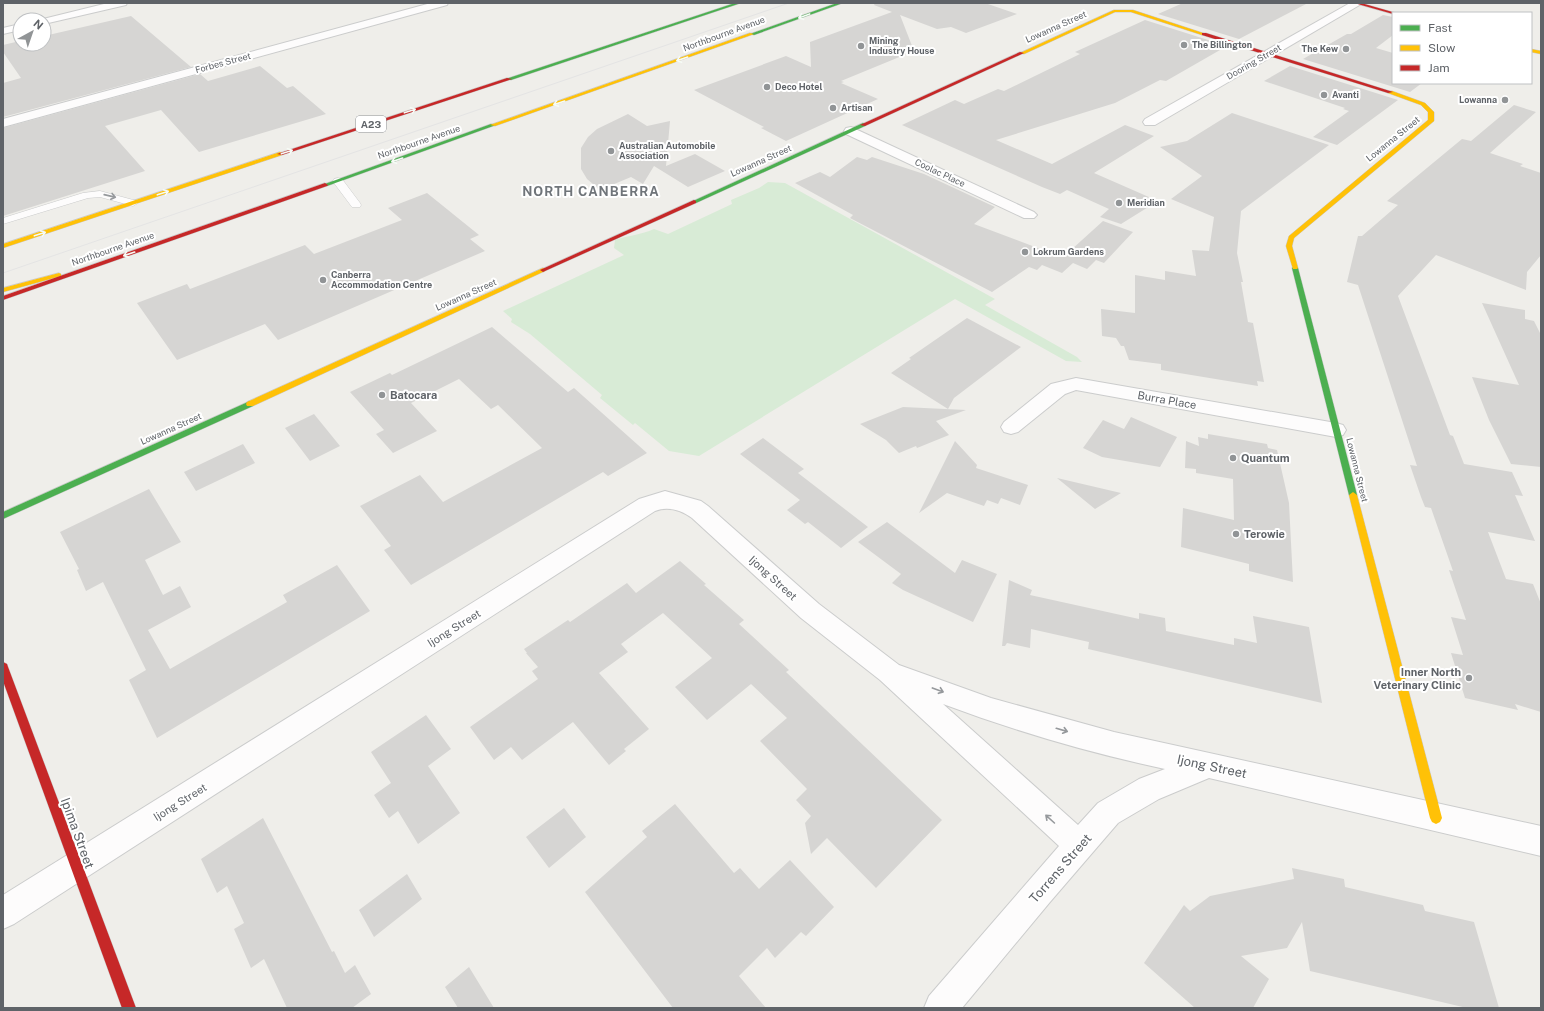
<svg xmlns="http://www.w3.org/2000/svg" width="1544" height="1011" font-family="'Public Sans',sans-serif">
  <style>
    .green { fill: #d8ebd6 }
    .building { fill: #d6d5d3 }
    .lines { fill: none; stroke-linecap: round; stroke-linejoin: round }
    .lane-casing { stroke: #cbcccc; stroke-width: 1 }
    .street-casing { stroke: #cbcccc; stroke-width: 2 }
    .fast-casing { stroke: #cacacb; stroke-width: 1 }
    .slow-casing { stroke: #cacacb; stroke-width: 1 }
    .jam-casing { stroke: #cacacb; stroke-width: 1 }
    .lane { fill: #fdfcfc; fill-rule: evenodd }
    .street { fill: #fdfcfc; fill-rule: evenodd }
    .fast { fill: #4caf50; fill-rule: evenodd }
    .slow { fill: #ffc107; fill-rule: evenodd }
    .jam { fill: #c62828; fill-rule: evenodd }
    .tram { stroke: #e4e4e4; stroke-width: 1 }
    .oneway { stroke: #f6fbf6 }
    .oneway2 { stroke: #96999c }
    .poi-dot { fill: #919496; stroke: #fff; stroke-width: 1.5 }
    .labels { text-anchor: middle; stroke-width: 4; stroke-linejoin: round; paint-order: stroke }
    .far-street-label { font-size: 9px; fill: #5f6368; stroke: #fff }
    .far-poi-label { font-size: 9px; font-weight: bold; fill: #5f6368; stroke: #fff; text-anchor: start }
    .shield { fill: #fff; stroke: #8f9295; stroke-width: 1 }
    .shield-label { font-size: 10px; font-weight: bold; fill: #5f6368 }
    .poi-label { font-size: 11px; font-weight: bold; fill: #5f6368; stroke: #fff; text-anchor: start }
    .street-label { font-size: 11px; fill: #5f6368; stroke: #fff }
    .far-district-label { font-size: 13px; font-weight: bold; letter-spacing: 1px; fill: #70757a; stroke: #fff }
    .near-street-label { font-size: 13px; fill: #5f6368; stroke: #fff }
  </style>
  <rect width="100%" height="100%" fill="#efeeea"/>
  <path class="green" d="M768 182 785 183 995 299 985 305 1077 357 1082 362 1066 361 955 299 699 456 669 451 635 423 633 425 600 398 602 395 530 334 511 322 512 319 503 311 624 255 614 248 615 240C629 235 641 235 654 229L668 234 732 204 731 200 759 188Z"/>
  <path class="building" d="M875 3H985L1017 14 966 33 951 27 937 29 900 15 914 51 841 81 844 82 841 83 878 99 786 141 761 128 764 127 694 90 786 56 811 67 810 42 892 12 874 5Z
    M1183 3H1308L1239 39 1158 14Z
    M1383 15 1393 17V35L1376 48 1393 53V83H1422L1410 92 1303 59 1347 34H1351Z
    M131 16 191 67 3 117V83L21 78 3 52V45L20 41V44H44V36Z
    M1145 20 1227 46 1166 81 1160 80 1115 103 996 140 1052 164 1125 125 1154 136 1094 173 1158 201 1121 224 1100 217 1109 209 1067 190 1060 194 1042 187 902 125 955 100 964 104 998 89 1004 91 1080 54 1075 52Z
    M260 66 287 88 293 86 326 114 199 152 161 110 105 126 145 171 3 216V128L200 74 208 81Z
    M1290 66 1398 100 1337 145 1313 137 1349 111 1343 109 1345 108 1264 81Z
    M1514 105 1536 112 1490 153 1523 164 1520 166 1541 173V255L1527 272 1526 290 1436 255 1398 296 1450 435 1453 436 1464 464 1512 472 1523 496 1515 495 1535 541 1488 532 1506 579 1533 584 1541 604V712L1515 704 1518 710 1465 698 1451 653 1463 655 1451 617 1466 620 1449 570 1453 571 1431 508 1425 507 1421 497 1410 465 1417 466 1358 285 1347 282 1358 236H1362L1398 205 1387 201 1462 139 1471 141Z
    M1232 113 1329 145 1241 211 1237 253 1243 282H1241L1248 322 1253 323 1264 382 1257 381 1258 386 1161 370V364L1129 360 1124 346H1121L1116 338 1102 336 1101 309 1135 313V275L1165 280V271L1196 276 1192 250 1209 251 1214 217 1171 199 1202 176 1160 147 1187 141Z
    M628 114 647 126 670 121 666 166 695 154 725 171 688 187 654 166 643 184 631 177 600 190 587 179 581 169V148L588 137 597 129Z
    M857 157 867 160 872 157 924 174 995 207 974 224 1043 250H1071L1103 221 1133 232 1104 263 1096 260 1087 269 1073 263 1062 273 1042 265 1037 270 1029 267 992 292 850 218 853 215 795 183 820 172 830 177Z
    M427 193 479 235 470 239 485 251 278 340 265 324 177 360 137 303 187 284 190 289 305 245 314 254 402 220 388 208Z
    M1482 303 1525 310V319L1534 321 1541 335V467L1511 464 1489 420 1472 377 1519 385Z
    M967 318 1021 347 954 398 948 409 891 373 911 359 909 358Z
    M492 327 568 392 574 388 647 453 608 476 603 472 411 585 384 550 391 546 360 506 420 475 443 502 542 448 498 405 491 409 459 379 411 403 437 431 393 453 376 434 384 430 350 392 390 373 392 375Z
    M903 407 966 410 936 421 949 435 917 448 916 446 899 453 886 440 860 424Z
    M314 414 340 446 310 461 285 428Z
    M1131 417 1177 437 1160 467 1102 457 1083 448 1103 420 1124 429Z
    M1208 434 1267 444 1268 448 1277 450 1289 503 1293 582 1249 571V564L1181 547 1183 508 1234 520 1233 479 1196 473V469L1185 468 1186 441 1199 446 1198 437 1208 439Z
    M763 438 804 469 798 473 868 527 841 548 808 522 805 524 787 510 800 500 740 454Z
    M955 441 977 465 976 468 1028 485 1020 505 1001 498 998 504 987 500 984 506 947 493 919 513Z
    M243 444 255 463 196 491 184 472Z
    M1057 478 1121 493 1095 509Z
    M149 489 181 542 145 560 163 595 180 586 191 607 148 630 170 669 287 602 283 595 337 565 370 611 157 738 129 680 146 670 103 582 86 591 77 570 79 569 60 532Z
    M887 522 955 573 962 560 997 574 973 622 903 590 892 583 901 574 858 542Z
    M680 561 706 584 704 585 744 620 739 624 789 670 786 672 942 820 876 888 827 838 811 854 805 823 811 816 796 800 807 789 760 741 787 718 751 684 707 720 675 687 712 658 663 613 621 644 628 652 599 673 649 729 624 749 626 751 609 765 573 722 522 760 511 747 494 760 470 727 538 679 532 671 538 667 526 653H527L524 649 568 620 570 622 627 583 636 593Z
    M1009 580 1032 590 1030 595 1139 619V613L1165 618 1166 631 1234 645V638L1257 643 1253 616 1309 627 1322 703 1088 649 1089 642 1031 629 1030 648 1007 643 1005 646H1002Z
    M426 715 451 749 428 766 460 813 418 844 398 811 389 818 374 795 391 783 371 752Z
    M675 804 734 873 740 868 759 889 790 860 834 907 806 936 801 932 775 958 767 948 739 976 766 1008H673L585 892 647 837 642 831Z
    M564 808 586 837 549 868 526 837Z
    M263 818 332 952 334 951 345 973 355 965 371 994 352 1008H287L264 959 251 968 234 929 244 923 227 886 217 893 201 859Z
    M1292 868 1344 879 1345 887 1423 905 1425 911 1474 922 1499 1008H1467L1310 971 1302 922 1287 948 1241 956 1269 979 1253 1008H1195L1144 963 1184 905 1190 911 1210 896 1294 879Z
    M407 874 422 899 374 937 359 910Z
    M469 967 494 1008H458L445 987Z"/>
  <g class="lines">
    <g class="lane-casing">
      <path id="lane" d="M338 178 342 179 360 203 361 205 360 207H352L334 183 333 181 334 179Z
        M100 191 137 201 138 203 133 206 100 197 88 198 3 224V218L83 193Z"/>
    </g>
    <g class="street-casing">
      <path id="street" d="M108 3H127L126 5 44 24V20H39Z
        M431 3H448L447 5 3 127V119Z
        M1350 3H1363L1155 125H1145L1143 122 1145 119Z
        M20 24V30L3 34V28Z
        M851 127 1034 212 1037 215 1034 218H1024L846 134 844 131 846 128Z
        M1076 378 1336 423 1343 425 1346 430 1343 435 1336 437 1076 390 1065 394 1018 432 1011 434 1004 432 1001 427 1004 422 1051 384Z
        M665 491 701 501 708 506 819 604 899 665 991 698 1114 732 1541 826V856L1209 778 1159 799 1118 823 1050 902 962 1008H924L929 996 1059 846 880 680 801 618 692 518C681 510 668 506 655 511L14 924 3 929V895L639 499ZM943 704C1015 731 1090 753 1165 769L1139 779 1098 803 1078 825Z"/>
    </g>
    <g class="fast-casing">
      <path id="fast" d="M735 3H741L511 80 506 79Z
        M837 3H843L754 35 750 34Z
        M863 123 866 125 865 126 696 203 691 202Z
        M491 124 496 125 327 186 322 185Z
        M1295 266 1298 268 1357 495 1353 498 1349 495 1292 268Z
        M250 401 253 402 254 404 253 406 3 519V512Z"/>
    </g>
    <g class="slow-casing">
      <path id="slow" d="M1114 10H1133L1206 34 1202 35 1131 12H1115L1024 54 1020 53Z
        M750 33 754 34 495 126 490 125Z
        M1531 49 1541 51V54L1531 52Z
        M1388 91H1392L1425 103 1434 112V121L1294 238 1292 246 1298 268 1297 269H1293L1286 246 1289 236 1428 120V112L1421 105 1388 93Z
        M280 152 283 154 282 155 3 248V244Z
        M543 268 546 270 545 271 253 406H247L246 404 247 402Z
        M59 273 61 274V276L3 292V288Z
        M1353 492 1357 495 1442 818 1440 822 1436 824 1432 822 1430 818 1349 495Z"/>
    </g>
    <g class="jam-casing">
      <path id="jam" d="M1354 3H1361L1396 13 1393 14Z
        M1202 33H1206L1393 92 1388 93 1202 35Z
        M1020 52 1024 53 865 126 860 125Z
        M507 78 512 79 282 155 277 154Z
        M325 183 328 185 327 186 3 300V296Z
        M694 200 696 201V203L545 271 543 272 540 270Z
        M3 662 7 664 8 667 136 1008H122L3 681Z"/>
    </g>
    <use href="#lane" class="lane"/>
    <use href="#street" class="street"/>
    <use href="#fast" class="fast"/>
    <use href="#slow" class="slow"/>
    <use href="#jam" class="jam"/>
    <path class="tram" d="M3 273 789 3"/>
  </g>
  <defs><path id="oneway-shaft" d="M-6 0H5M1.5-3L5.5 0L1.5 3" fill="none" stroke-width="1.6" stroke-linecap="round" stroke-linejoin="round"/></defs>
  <g class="oneway">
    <use href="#oneway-shaft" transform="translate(804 16) rotate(160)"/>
    <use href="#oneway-shaft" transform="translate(682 59) rotate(161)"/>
    <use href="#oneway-shaft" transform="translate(559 103) rotate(161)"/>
    <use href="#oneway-shaft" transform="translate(410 111) rotate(-18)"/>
    <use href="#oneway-shaft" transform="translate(287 152) rotate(-18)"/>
    <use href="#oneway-shaft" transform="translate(397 160) rotate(161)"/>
    <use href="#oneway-shaft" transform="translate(163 193) rotate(-18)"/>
    <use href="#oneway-shaft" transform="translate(40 234) rotate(-18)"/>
    <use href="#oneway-shaft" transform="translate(129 254) rotate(161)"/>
  </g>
  <g class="oneway2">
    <use href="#oneway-shaft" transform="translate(110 196) rotate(13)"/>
    <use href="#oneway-shaft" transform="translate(938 690) rotate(20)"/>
    <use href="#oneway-shaft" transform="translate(1062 730) rotate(16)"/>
    <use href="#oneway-shaft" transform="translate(1050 819) rotate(-138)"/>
  </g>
  <g class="poi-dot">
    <circle cx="1184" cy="45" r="4"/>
    <circle cx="861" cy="46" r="4"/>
    <circle cx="1346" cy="49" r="4"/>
    <circle cx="767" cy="87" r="4"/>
    <circle cx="1324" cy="95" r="4"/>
    <circle cx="1505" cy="100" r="4"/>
    <circle cx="833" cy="108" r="4"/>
    <circle cx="611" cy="151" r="4"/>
    <circle cx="1119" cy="203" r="4"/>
    <circle cx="1025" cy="252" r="4"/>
    <circle cx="323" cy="280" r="4"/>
    <circle cx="382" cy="395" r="4"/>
    <circle cx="1233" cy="458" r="4"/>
    <circle cx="1236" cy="534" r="4"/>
    <circle cx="1469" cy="678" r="4"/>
  </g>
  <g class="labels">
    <g class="far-street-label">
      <text transform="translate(1056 27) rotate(-24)" y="3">Lowanna Street</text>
      <text transform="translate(724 34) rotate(-20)" y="3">Northbourne Avenue</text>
      <text transform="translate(1254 62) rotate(-30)" y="3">Dooring Street</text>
      <text transform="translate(223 63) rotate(-15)" y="3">Forbes Street</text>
      <text transform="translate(1393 139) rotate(-39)" y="3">Lowanna Street</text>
      <text transform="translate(419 142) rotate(-19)" y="3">Northbourne Avenue</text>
      <text transform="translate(761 161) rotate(-24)" y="3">Lowanna Street</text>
      <text transform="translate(940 173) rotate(25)" y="3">Coolac Place</text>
      <text transform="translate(113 249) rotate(-19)" y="3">Northbourne Avenue</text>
      <text transform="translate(466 295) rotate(-24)" y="3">Lowanna Street</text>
      <text transform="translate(171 429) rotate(-24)" y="3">Lowanna Street</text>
      <text transform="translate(1357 470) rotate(76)" y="3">Lowanna Street</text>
    </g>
    <g class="far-poi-label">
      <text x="869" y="44">Mining<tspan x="869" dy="10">Industry House</tspan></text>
      <text x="1192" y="48">The Billington</text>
      <text x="1338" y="52" text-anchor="end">The Kew</text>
      <text x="775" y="90">Deco Hotel</text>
      <text x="1332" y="98">Avanti</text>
      <text x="1497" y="103" text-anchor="end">Lowanna</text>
      <text x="841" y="111">Artisan</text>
      <text x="619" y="149">Australian Automobile<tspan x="619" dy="10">Association</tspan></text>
      <text x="1127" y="206">Meridian</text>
      <text x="1033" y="255">Lokrum Gardens</text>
      <text x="331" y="278">Canberra<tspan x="331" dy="10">Accommodation Centre</tspan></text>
    </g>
    <rect class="shield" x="356" y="116" width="30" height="16" rx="3"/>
    <g class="shield-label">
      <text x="371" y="128">A23</text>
    </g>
    <g class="poi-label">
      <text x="390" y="399">Batocara</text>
      <text x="1241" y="462">Quantum</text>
      <text x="1244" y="538">Terowie</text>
      <text x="1461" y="676" text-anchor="end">Inner North<tspan x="1461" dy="13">Veterinary Clinic</tspan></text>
    </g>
    <g class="street-label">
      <text transform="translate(1167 400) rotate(10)" y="4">Burra Place</text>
      <text transform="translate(773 578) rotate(42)" y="4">Ijong Street</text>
      <text transform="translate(454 628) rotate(-32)" y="4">Ijong Street</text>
      <text transform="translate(180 802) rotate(-32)" y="4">Ijong Street</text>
    </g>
    <g class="far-district-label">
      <text x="591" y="196">NORTH CANBERRA</text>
    </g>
    <g class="near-street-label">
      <text transform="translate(1212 766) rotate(12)" y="5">Ijong Street</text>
      <text transform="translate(78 833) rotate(70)" y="5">Ipima Street</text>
      <text transform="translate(1060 868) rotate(-49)" y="5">Torrens Street</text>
    </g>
  </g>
  <rect width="1544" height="1011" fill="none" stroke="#5f6368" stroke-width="8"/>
  <rect x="1392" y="12" width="140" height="72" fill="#ffffff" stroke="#bfc1c3"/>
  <rect x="1400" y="25" width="20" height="6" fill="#4caf50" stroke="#bfc1c3"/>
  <text x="1428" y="32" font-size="12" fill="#5f6368">Fast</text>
  <rect x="1400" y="45" width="20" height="6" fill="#ffc107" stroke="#bfc1c3"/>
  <text x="1428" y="52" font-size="12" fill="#5f6368">Slow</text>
  <rect x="1400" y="65" width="20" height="6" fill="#c62828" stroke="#bfc1c3"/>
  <text x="1428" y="72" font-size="12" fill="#5f6368">Jam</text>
  <g transform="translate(32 32) rotate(40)"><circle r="19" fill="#ffffff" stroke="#bfc1c3"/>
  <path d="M0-3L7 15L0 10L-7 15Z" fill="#919496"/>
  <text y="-6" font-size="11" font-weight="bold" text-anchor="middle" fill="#5f6368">N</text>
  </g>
</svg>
